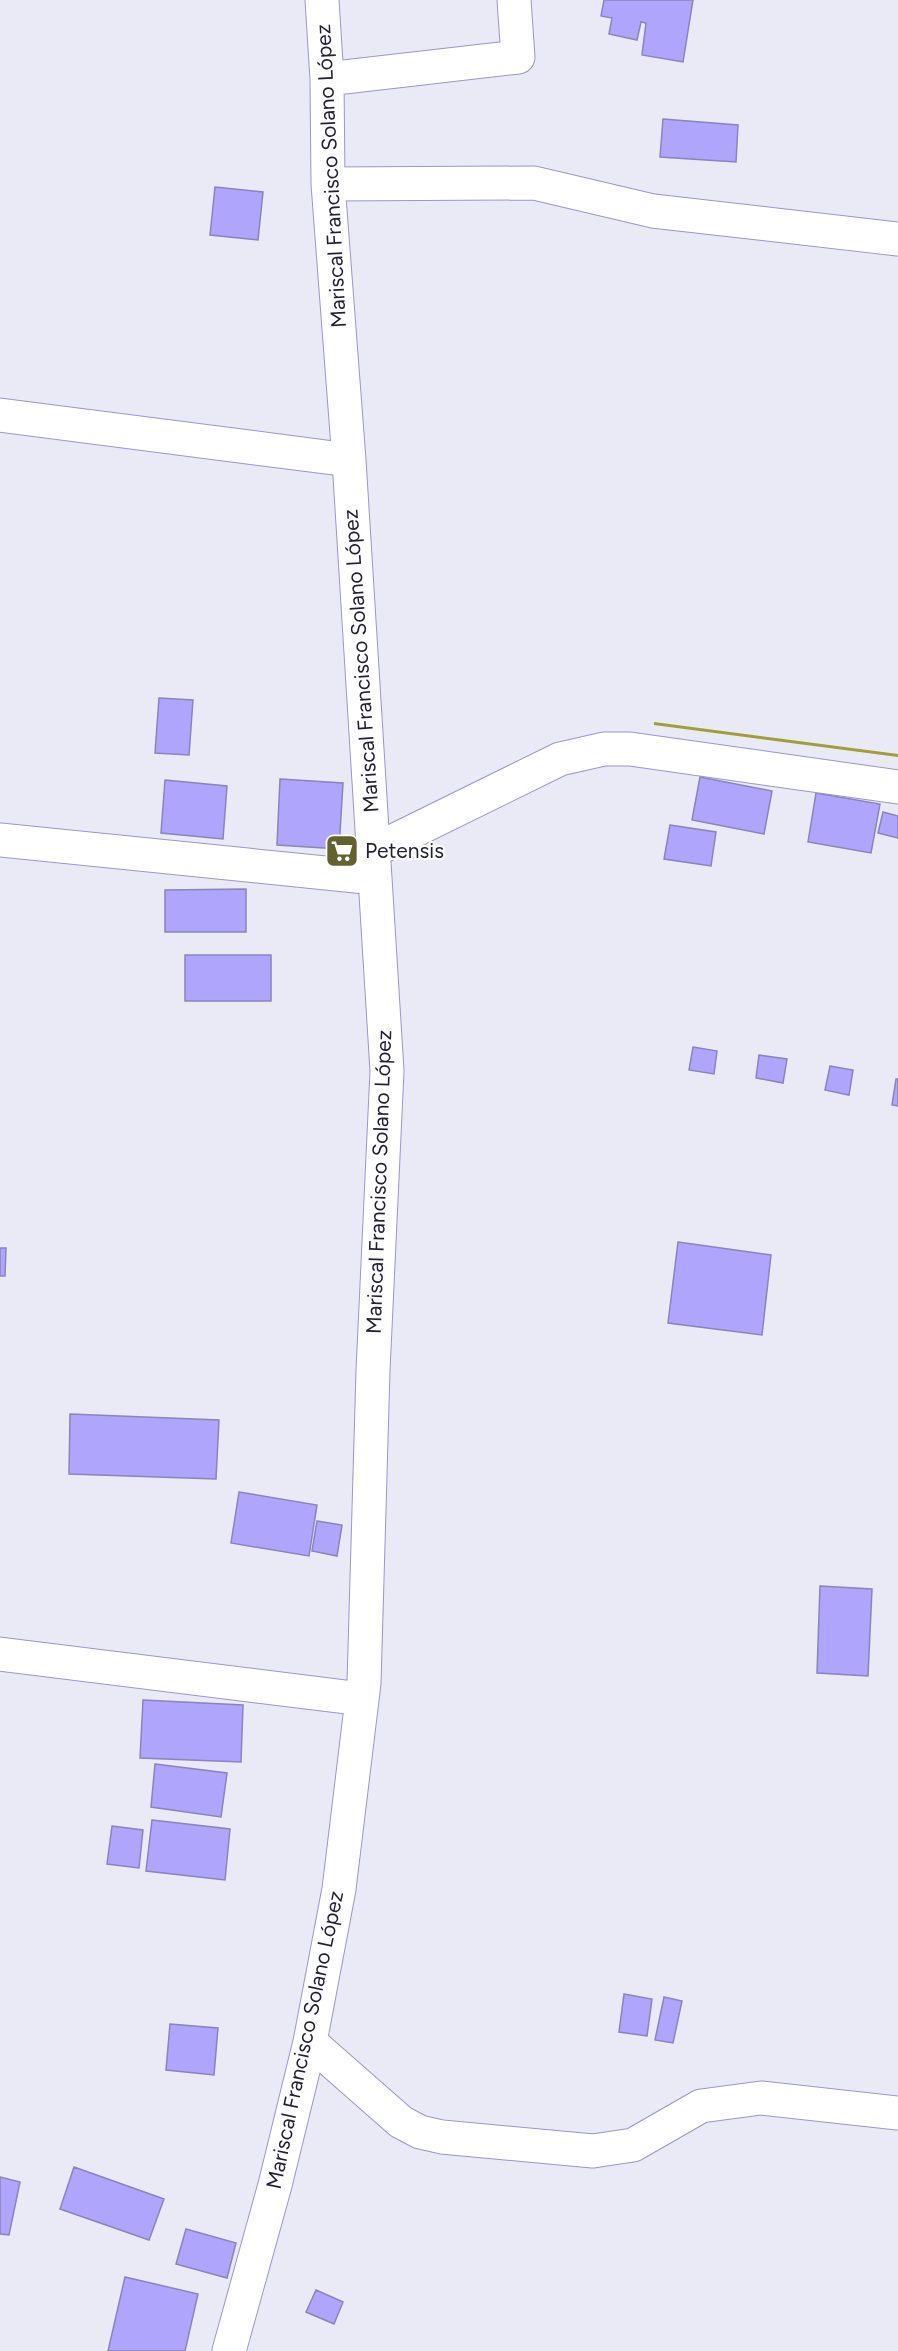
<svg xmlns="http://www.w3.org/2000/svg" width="898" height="2351" font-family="Figtree,sans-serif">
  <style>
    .water { fill: #a09e35 }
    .building { fill: #afa5fd; stroke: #8984bc; stroke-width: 1.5 }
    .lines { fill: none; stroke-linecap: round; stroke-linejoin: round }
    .minor-casing { stroke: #9a95ce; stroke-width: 35 }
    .minor { stroke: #fff; stroke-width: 33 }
    .labels { text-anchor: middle; stroke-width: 4.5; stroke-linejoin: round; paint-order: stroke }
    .street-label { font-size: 21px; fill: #211f35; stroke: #fff }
    .poi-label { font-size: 21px; fill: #211f35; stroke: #fff; text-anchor: start }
  </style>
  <rect width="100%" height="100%" fill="#eae9f6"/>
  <path class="water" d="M654 722 898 754V757L654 725Z"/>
  <path class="building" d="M604 0H693L683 62 642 55 646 23 641 22 637 40 609 34 612 18 601 16Z
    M663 119 738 125 736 162 660 157Z
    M215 187 263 192 258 240 210 235Z
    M159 698 193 700 189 755 155 753Z
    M700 777 772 791 764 834 692 820Z
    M280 779 343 783 339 849 277 845Z
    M165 780 227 786 223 839 161 833Z
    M816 793 880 804 871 853 808 842Z
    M883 812 898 816V838L878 833Z
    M670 825 716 832 711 866 664 859Z
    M246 889V932H165V890Z
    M185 955H271V1001H185Z
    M693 1047 717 1051 714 1074 689 1070Z
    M759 1055 787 1059 783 1083 756 1078Z
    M830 1066 853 1070 849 1095 825 1090Z
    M896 1079H898V1106L892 1105Z
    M678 1242 771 1255 762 1335 668 1323Z
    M0 1248H6L5 1276H0Z
    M70 1414 219 1420 216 1479 69 1474Z
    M239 1492 317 1505 309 1556 231 1543Z
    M317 1521 342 1525 337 1556 312 1551Z
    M820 1586 872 1589 868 1676 817 1673Z
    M143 1700 243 1705 241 1762 140 1758Z
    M155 1764 227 1773 221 1817 151 1807Z
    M152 1820 230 1829 225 1880 146 1871Z
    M112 1826 143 1830 139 1868 107 1864Z
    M624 1994 652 1999 647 2036 619 2032Z
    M664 1997 682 2001 673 2043 655 2040Z
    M170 2024 218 2028 214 2075 166 2070Z
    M74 2167 164 2199 149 2240 60 2209Z
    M0 2177 20 2182 9 2235 0 2234Z
    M186 2229 236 2243 227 2278 176 2264Z
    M125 2277 198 2294 185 2351H108Z
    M316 2290 343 2302 334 2324 306 2312Z"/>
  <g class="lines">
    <g class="minor-casing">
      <path id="minor" d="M327 79 518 57 514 0
        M328 184 534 183 653 211 898 239
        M0 415 349 460
        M0 840 375 878
        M373 851 560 759 604 749H630L898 787
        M0 1654 362 1699
        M310 2042 401 2122 420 2132 442 2137 593 2151 633 2145 701 2106 761 2098 898 2113
        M229 2351 275 2185 310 2042 339 1889 364 1683 373 1371 387 1071 349 460 328 184 327 79 322 0"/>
    </g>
    <use href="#minor" class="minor"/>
  </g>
  <defs>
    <g id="supermarket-square" transform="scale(1.725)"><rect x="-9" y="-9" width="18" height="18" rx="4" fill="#63622f" stroke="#fff"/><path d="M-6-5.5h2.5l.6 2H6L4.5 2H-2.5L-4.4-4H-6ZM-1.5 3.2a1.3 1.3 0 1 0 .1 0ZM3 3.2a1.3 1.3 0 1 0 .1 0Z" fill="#fff"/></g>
  </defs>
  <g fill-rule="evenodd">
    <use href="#supermarket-square" x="342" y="851"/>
  </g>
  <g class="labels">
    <g class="street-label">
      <text transform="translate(331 176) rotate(-93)" y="7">Mariscal Francisco Solano López</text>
      <text transform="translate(361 661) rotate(-94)" y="7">Mariscal Francisco Solano López</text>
      <text transform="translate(379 1182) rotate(-88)" y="7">Mariscal Francisco Solano López</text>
      <text transform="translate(305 2040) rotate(-78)" y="7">Mariscal Francisco Solano López</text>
    </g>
    <g class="poi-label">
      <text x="365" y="858">Petensis</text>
    </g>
  </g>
</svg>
